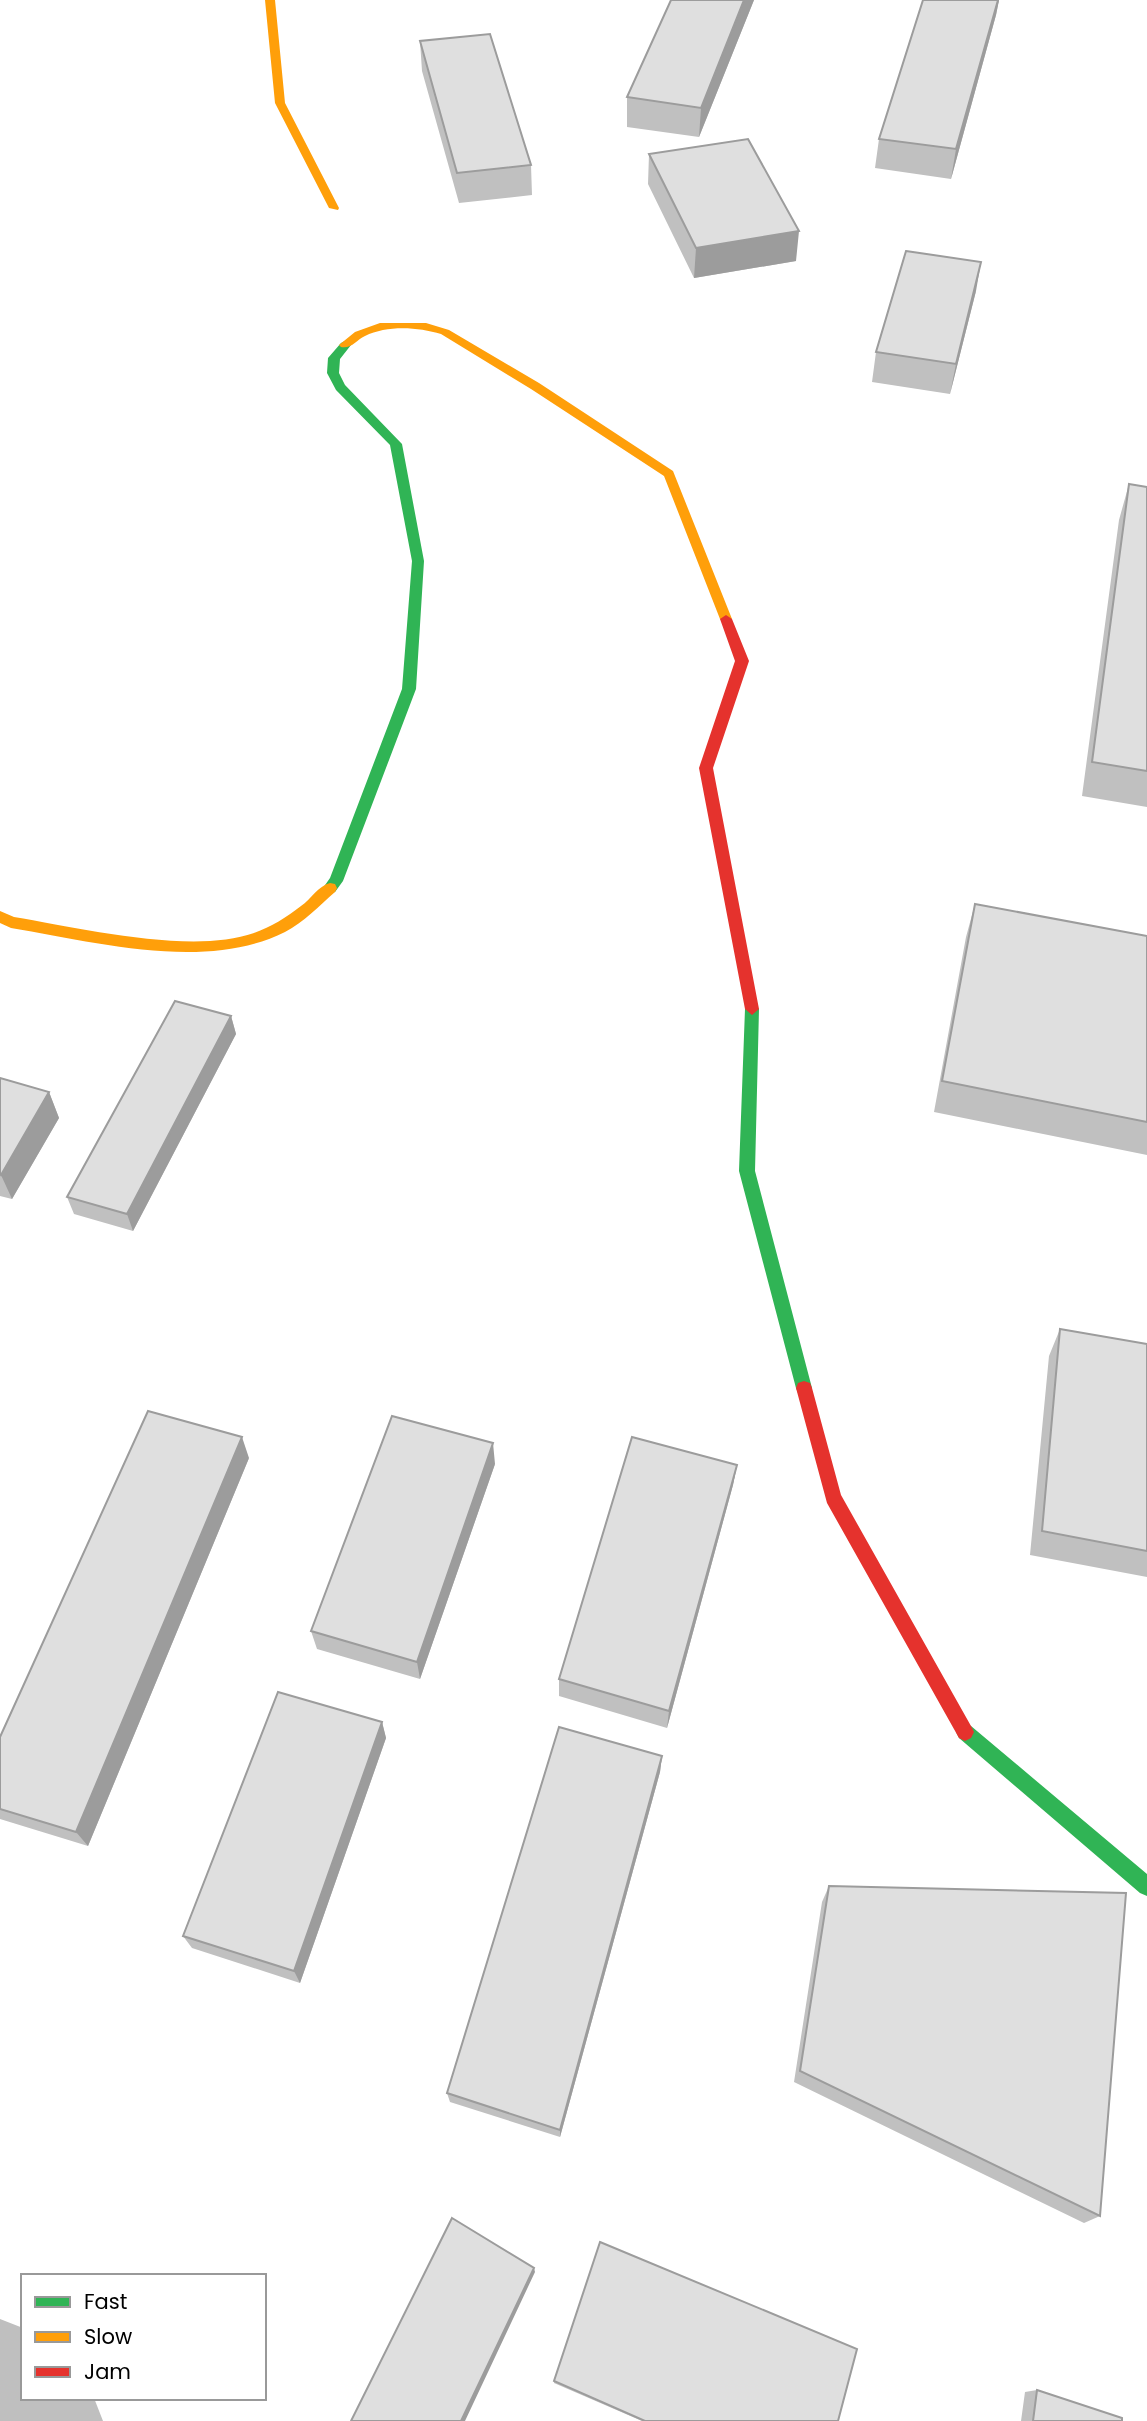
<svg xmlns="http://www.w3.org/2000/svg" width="1147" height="2421" font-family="Poppins,sans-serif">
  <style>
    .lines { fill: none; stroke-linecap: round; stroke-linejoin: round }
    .river { fill: #bfbfbf; fill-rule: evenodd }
    .fast { fill: #30b455; fill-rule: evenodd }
    .slow { fill: #ff9f0a; fill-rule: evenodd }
    .jam { fill: #e5322d; fill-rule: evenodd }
    .wall { fill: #c0c0c0 }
    .shaded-wall { fill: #9c9c9c }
    .building { fill: #dfdfdf; stroke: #9c9c9c; stroke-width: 2 }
  </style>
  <rect width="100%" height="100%" fill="#fff"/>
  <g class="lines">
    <path class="river" d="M0 2319 23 2328V2398H94L103 2421H0Z"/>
    <path class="fast" d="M345 341 351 345 340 359 339 373 345 385 402 444 424 561 416 689 343 881 335 892 330 893 323 888 330 878 402 689 412 561 390 445 336 390 327 373 328 358 341 343Z
      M752 1003 759 1009 755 1171 812 1388 810 1393 804 1395 798 1393 796 1388 739 1171 745 1009Z
      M965 1723 971 1726 1147 1874V1896L1140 1893 959 1738 956 1732 959 1726Z"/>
    <path class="slow" d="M265 0H275L285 103 339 208 338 210 329 208 275 103Z
      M380 323H426L449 330 539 383 673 471 732 619 731 622 726 623 720 619 664 476 531 389 441 334C418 327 387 325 365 336 356 340 352 349 341 347L339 345 355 332Z
      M330 883 335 884 337 888 335 892C319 906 304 922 285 932 205 972 96 942 11 928L0 923V911L14 917C80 928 192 955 254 933 271 927 287 917 301 906 311 899 318 886 330 883Z"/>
    <path class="jam" d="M726 615 732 619 749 661 713 768 759 1009 752 1015 745 1009 699 768 735 661 720 619Z
      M804 1381 810 1383 812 1388 841 1495 971 1726 974 1732 971 1738 965 1741 959 1738 827 1503 796 1388 798 1383Z"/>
  </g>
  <path class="wall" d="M671 0H754L699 137 627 127V97Z
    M923 0H999L996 15 951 179 875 168 879 139Z
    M420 41 531 165 532 195 459 203 422 71Z
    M649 154 796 261 694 278 648 184Z
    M976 291 950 394 872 382 876 352Z
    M1129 484 1147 487V807L1082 796 1119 520Z
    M975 904 1147 936V1155L934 1112 966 937Z
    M231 1016 236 1034 133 1231 74 1214 67 1197Z
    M0 1078 49 1092 59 1118 12 1199 0 1196Z
    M1060 1329 1147 1344V1577L1030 1555 1049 1356Z
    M249 1458 88 1846 0 1819V1737Z
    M495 1464 420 1679 317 1649 311 1631Z
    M737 1465 733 1485 667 1728 559 1696V1679Z
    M382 1722 386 1738 300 1983 192 1948 183 1936Z
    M662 1756 660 1772 560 2137 450 2102 447 2093Z
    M829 1886 1100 2216 1084 2223 794 2082 822 1902Z
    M554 2381 838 2421H642L554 2383Z
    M1037 2390 1122 2421H1021L1025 2392Z"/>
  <path class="shaded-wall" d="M744 0H754L699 137 701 108Z
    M998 0H999L996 15 951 179 956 149Z
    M799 231 796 261 694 278 696 248Z
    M981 262 976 291 950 394 956 364Z
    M231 1016 236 1034 133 1231 127 1214Z
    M49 1092 59 1118 12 1199 1 1175Z
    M242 1437 249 1458 88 1846 76 1832Z
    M493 1443 495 1464 420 1679 417 1662Z
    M737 1465 733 1485 667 1728 669 1711Z
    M382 1722 386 1738 300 1983 294 1971Z
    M662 1756 660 1772 560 2137V2130Z
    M534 2268 535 2272 465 2421H461Z"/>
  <path class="building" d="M671 0H744L701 108 627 97Z
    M923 0H998L956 149 879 139Z
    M490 34 531 165 457 173 420 41Z
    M748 139 799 231 696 248 649 154Z
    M906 251 981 262 956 364 876 352Z
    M1129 484 1147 487V771L1092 762Z
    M975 904 1147 936V1122L942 1081Z
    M175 1001 231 1016 127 1214 67 1197Z
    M0 1078 49 1092 1 1175 0 1174Z
    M1060 1329 1147 1344V1551L1042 1531Z
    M148 1411 242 1437 76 1832 0 1809V1737Z
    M392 1416 493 1443 417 1662 311 1631Z
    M632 1437 737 1465 669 1711 559 1679Z
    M278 1692 382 1722 294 1971 183 1936Z
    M559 1727 662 1756 560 2130 447 2093Z
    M829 1886 1126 1893 1100 2216 800 2071Z
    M452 2218 534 2268 461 2421H351Z
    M600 2242 857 2349 838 2421H645L554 2381Z
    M1037 2390 1122 2418V2421H1033Z"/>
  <rect x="21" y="2274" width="245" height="126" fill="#ffffff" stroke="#999999" stroke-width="2"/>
  <rect x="35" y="2297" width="35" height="10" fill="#30b455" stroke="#999999" stroke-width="2"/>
  <text x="84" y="2309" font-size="21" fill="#000000">Fast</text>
  <rect x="35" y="2332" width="35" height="10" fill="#ff9f0a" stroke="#999999" stroke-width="2"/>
  <text x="84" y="2344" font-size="21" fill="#000000">Slow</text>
  <rect x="35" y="2367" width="35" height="10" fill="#e5322d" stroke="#999999" stroke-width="2"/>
  <text x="84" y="2379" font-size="21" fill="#000000">Jam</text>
</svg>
